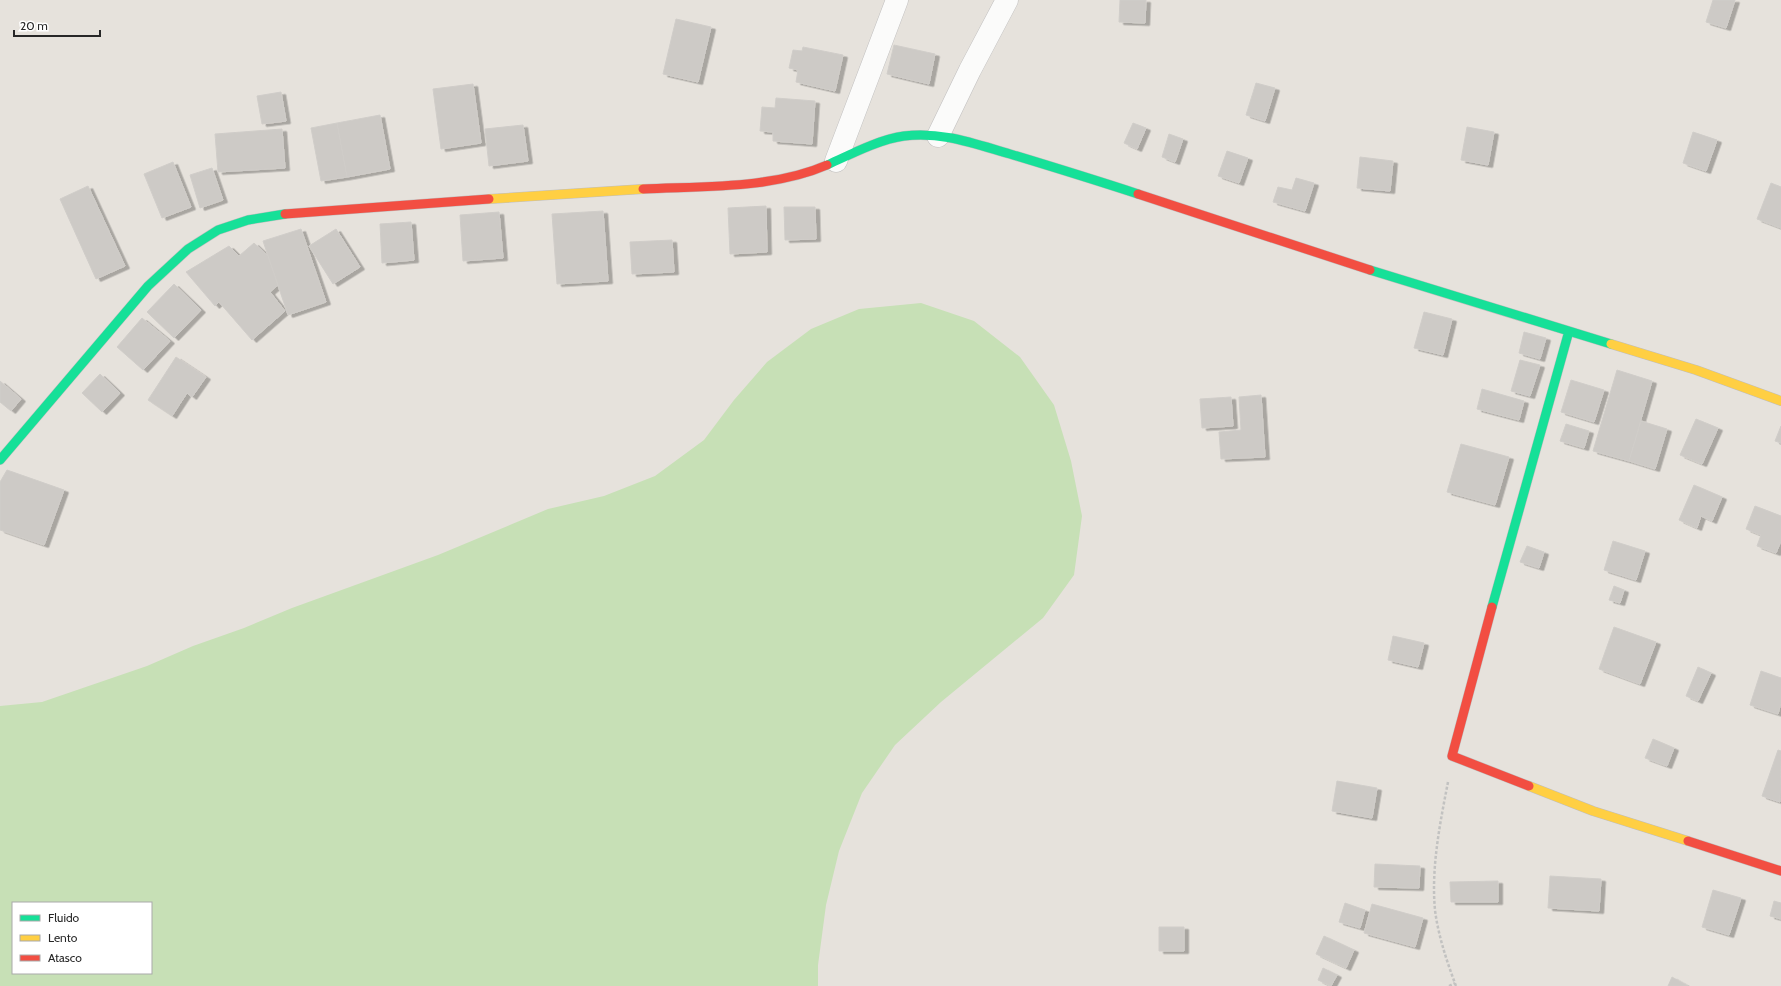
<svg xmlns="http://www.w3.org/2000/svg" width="1781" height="986" font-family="Cabin,sans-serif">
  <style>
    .green { fill: #c7e0b6; fill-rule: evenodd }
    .building { fill: #cdcac6; stroke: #d0cdc9; filter: url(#shadow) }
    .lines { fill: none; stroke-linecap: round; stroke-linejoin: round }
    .street-casing { stroke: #bfbebe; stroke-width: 23 }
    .fast-casing { stroke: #bfbebe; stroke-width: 10 }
    .slow-casing { stroke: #bfbebe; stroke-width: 10 }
    .jam-casing { stroke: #bfbebe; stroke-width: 10 }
    .path { stroke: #c2c2c1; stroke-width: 2.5; stroke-dasharray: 3 2; stroke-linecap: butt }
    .street { stroke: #fbfbfa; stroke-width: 22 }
    .fast { stroke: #16e098; stroke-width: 9 }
    .slow { stroke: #ffcf43; stroke-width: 9 }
    .jam { stroke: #f24e42; stroke-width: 9 }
  </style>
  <defs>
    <filter id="shadow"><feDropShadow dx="4.5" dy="2.5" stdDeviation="0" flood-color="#0004"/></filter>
  </defs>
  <rect width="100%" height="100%" fill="#e6e2dc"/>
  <path class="green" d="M921 303 974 321 1020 357 1054 405 1071 461 1082 516 1074 575 1043 618 941 702 895 745 862 793 839 851 826 905 818 965V986H0V706L42 702 147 666 193 646 244 628 292 608 438 555 548 509 604 496 655 476 704 440 734 400 767 362 811 329 859 309ZM13 903H151V973H13Z"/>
  <path class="building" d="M1120 0H1146L1145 23 1119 22Z
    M1713 0H1735L1726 28 1706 22Z
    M676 19 711 27 698 82 663 74Z
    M894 45 935 54 929 84 887 74Z
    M803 47 843 55 835 91 796 82 798 70 789 68 793 50 802 51Z
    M1256 83 1275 88 1265 121 1246 115Z
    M473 84 481 143 441 149 433 89Z
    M281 92 286 121 262 124 257 96Z
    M776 98 815 101 812 144 773 141V132L760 131 762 107 775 108Z
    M380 115 390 169 347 177 337 123Z
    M337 123 347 177 321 181 311 128Z
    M1133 123 1146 128 1137 149 1124 143Z
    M523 125 528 161 489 166 485 129Z
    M1467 127 1494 132 1488 165 1461 160Z
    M282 129 285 168 218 172 215 134Z
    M1693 132 1717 140 1706 171 1683 163Z
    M1169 134 1183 139 1175 162 1162 157Z
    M1227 151 1248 158 1239 183 1218 176Z
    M1360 157 1393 161 1390 191 1357 188Z
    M173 162 191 207 162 218 144 174Z
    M212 168 223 200 200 208 190 175Z
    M1296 178 1314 183 1305 211 1273 202 1278 187 1292 190Z
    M1771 183 1781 187V228L1757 219Z
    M88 186 125 266 96 279 60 199Z
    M766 206 767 252 730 254 728 208Z
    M784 207H815L816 239 785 240Z
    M603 211 608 281 557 284 552 214Z
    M499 212 503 258 463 261 460 215Z
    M411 222 414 260 382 263 380 224Z
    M301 229 326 302 288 315 263 241Z
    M336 229 360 267 333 284 309 246Z
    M672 240 674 272 632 274 630 242Z
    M254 243 268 256 278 285 270 292 285 311 252 340 219 302 215 306 186 272 229 246 239 256Z
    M174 284 201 310 174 338 147 312Z
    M1424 312 1452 319 1443 355 1414 348Z
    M142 318 170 341 143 370 117 347Z
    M1524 332 1546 338 1540 359 1519 353Z
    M176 357 206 377 192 397 187 393 172 416 148 400Z
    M1520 360 1540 365 1530 396 1511 391Z
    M1617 370 1652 381 1629 461 1593 451Z
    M100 374 120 393 102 412 82 393Z
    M1571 380 1604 390 1594 422 1561 412Z
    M0 381 21 399 11 411 0 402Z
    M1482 389 1524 401 1519 420 1477 409Z
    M1261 395 1265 457 1221 459 1219 432 1241 430 1239 397Z
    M1231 397 1233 426 1202 428 1200 399Z
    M1696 419 1718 428 1702 464 1680 455Z
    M1641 421 1667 429 1655 469 1629 461Z
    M1566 424 1589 431 1584 448 1560 441Z
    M1781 426V443L1775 441Z
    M1461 444 1509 457 1495 505 1447 492Z
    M7 470 64 490 44 545 0 530V482Z
    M1694 485 1722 497 1712 521 1701 516 1697 528 1679 520Z
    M1755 506 1781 516V541L1776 553 1757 546 1761 535 1746 529Z
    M1613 541 1645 551 1636 580 1604 570Z
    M1527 546 1544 552 1539 568 1520 562Z
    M1614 586 1624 590 1620 603 1609 600Z
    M1614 627 1656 642 1640 684 1599 669Z
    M1393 636 1424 643 1418 667 1388 660Z
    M1698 667 1711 673 1698 701 1686 696Z
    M1761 671 1781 678V703L1778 714 1750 705Z
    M1653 739 1674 748 1667 766 1645 758Z
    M1778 750 1781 751 1780 802 1762 796Z
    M1337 781 1377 788 1372 818 1332 811Z
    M1375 864 1420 866 1419 888 1374 887Z
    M1550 876 1601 879 1599 911 1548 908Z
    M1498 881V902H1451L1450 882Z
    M1713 890 1741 898 1729 935 1702 927Z
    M1774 901 1781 903V919L1770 916Z
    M1345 903 1365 910 1360 928 1339 922Z
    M1372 904 1423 918 1415 947 1364 933Z
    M1159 927H1184V951H1159Z
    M1324 936 1354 950 1346 968 1316 954Z
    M1323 968 1337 975 1331 986 1318 980Z
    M1672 977 1688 986H1668Z"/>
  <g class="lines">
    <g class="street-casing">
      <path id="street" d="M938 136 970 70 1007 0
        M836 161 897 0"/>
    </g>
    <g class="fast-casing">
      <path id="fast" d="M827 165C849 155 880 139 904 136 941 131 975 144 1010 154 1053 167 1095 180 1138 194
        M1370 270 1611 344
        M0 460 148 286 188 249 218 230 248 220 285 214
        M1492 607 1569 331"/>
    </g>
    <g class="slow-casing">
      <path id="slow" d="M489 199 643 189
        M1611 344 1696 370 1781 401
        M1529 786 1593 811 1688 841"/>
    </g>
    <g class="jam-casing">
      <path id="jam" d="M643 189C703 186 772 189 827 165
        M1138 194 1370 270
        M285 214 489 199
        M1492 607 1452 756 1529 786
        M1688 841 1781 871"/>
    </g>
    <path class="path" d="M1448 782C1440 823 1431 868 1435 910 1438 935 1447 962 1456 986
      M1449 986 1455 983"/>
    <use href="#street" class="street"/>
    <use href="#fast" class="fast"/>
    <use href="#slow" class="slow"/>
    <use href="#jam" class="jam"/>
  </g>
  <rect x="12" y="902" width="140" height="72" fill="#ffffff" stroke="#a9a9a9"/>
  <rect x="20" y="915" width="20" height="6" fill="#16e098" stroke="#a9a9a9"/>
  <text x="48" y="922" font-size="12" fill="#272727">Fluido</text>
  <rect x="20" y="935" width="20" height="6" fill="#ffcf43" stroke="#a9a9a9"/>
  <text x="48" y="942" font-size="12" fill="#272727">Lento</text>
  <rect x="20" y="955" width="20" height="6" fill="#f24e42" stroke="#a9a9a9"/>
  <text x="48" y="962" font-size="12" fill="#272727">Atasco</text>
  <path d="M14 30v6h86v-6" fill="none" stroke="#272727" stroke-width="2"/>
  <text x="20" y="30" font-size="12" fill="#272727" stroke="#ffffff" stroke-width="3" paint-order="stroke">20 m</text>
</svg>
